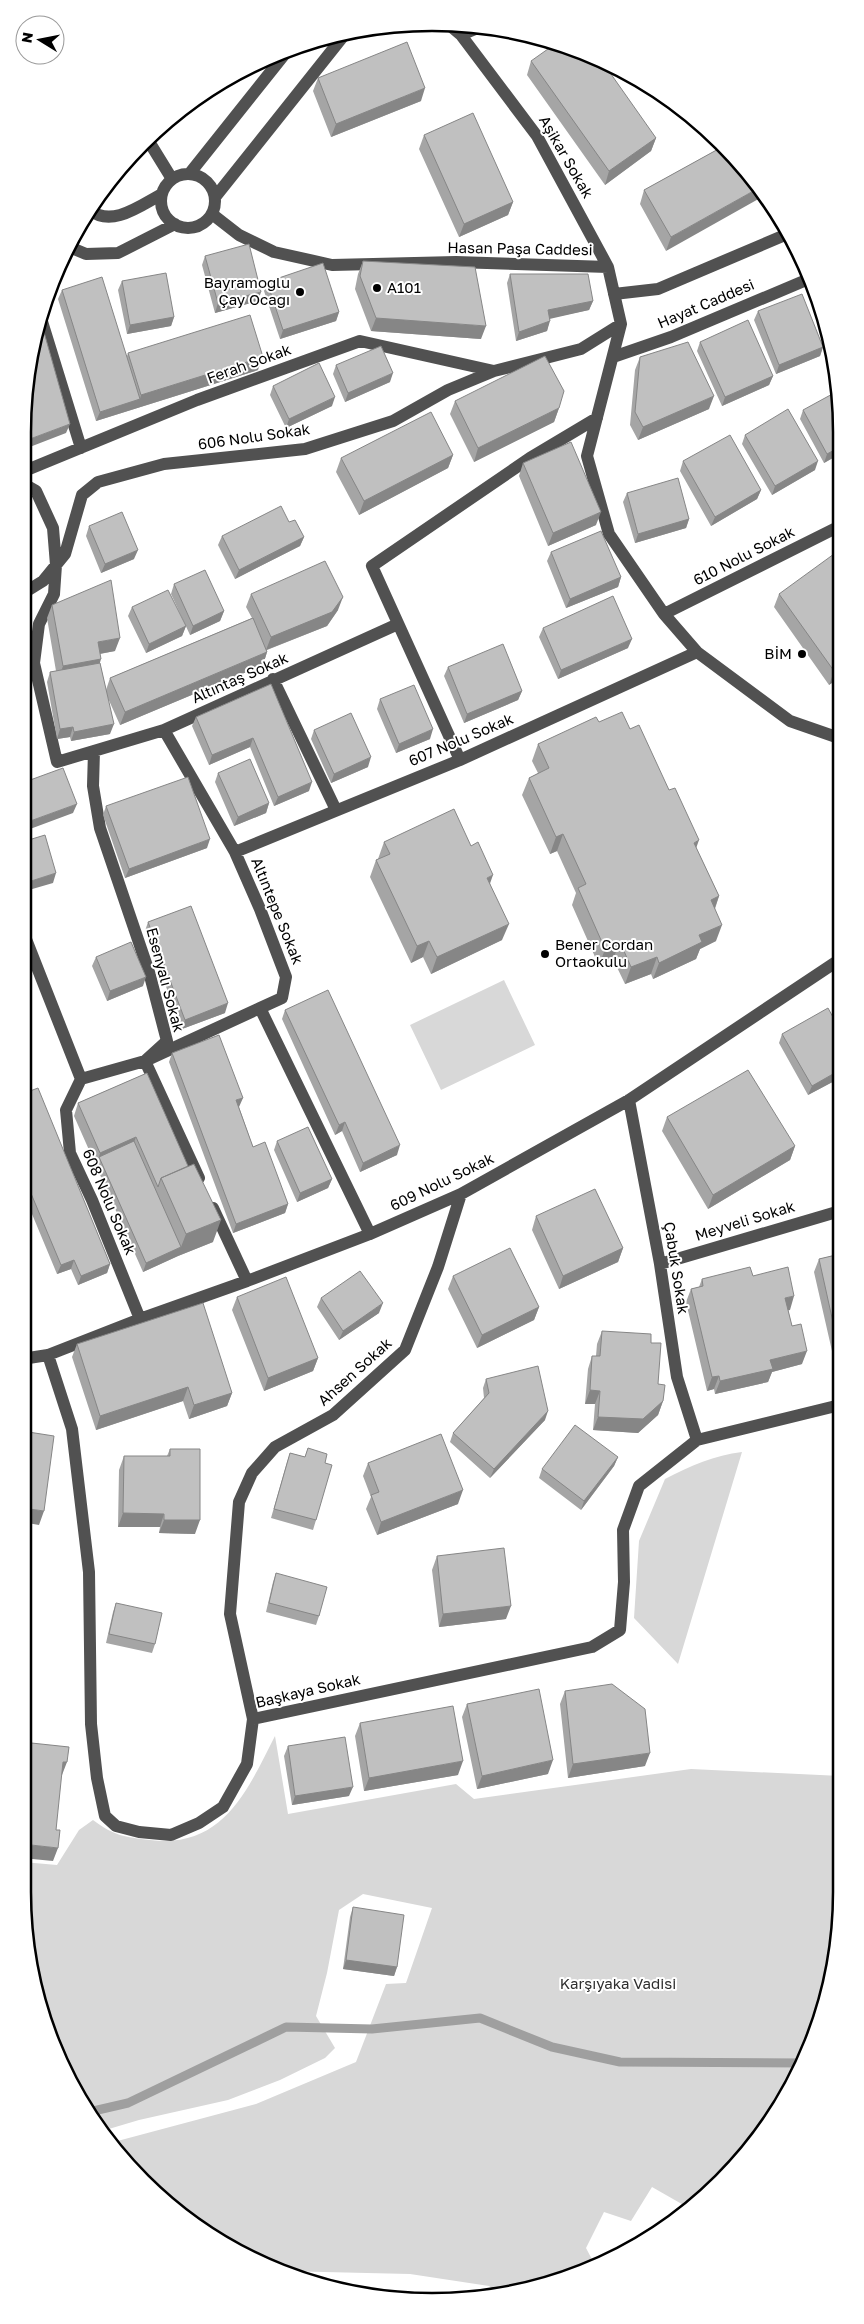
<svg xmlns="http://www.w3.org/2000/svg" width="864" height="2324" font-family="'Golos Text',sans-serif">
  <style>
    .green { fill: #d8d8d8 }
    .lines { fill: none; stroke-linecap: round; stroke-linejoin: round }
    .stream { stroke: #9f9f9f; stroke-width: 9 }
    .minor { stroke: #515151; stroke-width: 12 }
    .wall { fill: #a5a5a5 }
    .shaded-wall { fill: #868686 }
    .building { fill: #c0c0c0; stroke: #868686 }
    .poi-dot { fill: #000; stroke: #fff; stroke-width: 2 }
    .labels { text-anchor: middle; stroke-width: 4; stroke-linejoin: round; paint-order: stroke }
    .street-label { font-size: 15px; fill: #000; stroke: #fff }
    .poi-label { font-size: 15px; fill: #000; stroke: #fff; text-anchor: end }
    .park-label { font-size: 15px; fill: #2f2f2f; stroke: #fff }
    .rim { fill: none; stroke: #000; stroke-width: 2.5 }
  </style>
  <rect width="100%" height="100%" fill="#fff"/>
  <path class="green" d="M504 980 535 1045 441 1090 410 1025Z
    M742 1452 678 1664 634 1618 639 1541 665 1479C690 1466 715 1455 742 1452Z
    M275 1736 288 1814 456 1784 474 1799 691 1769 841 1776V1892L827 1998 799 2073 757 2141 687 2207 652 2187 631 2221 604 2212 586 2248 596 2267 512 2294H499L489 2286 410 2274 281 2271 227 2247 124 2162 110 2143 256 2104 356 2062 386 1984 406 1983 432 1908 363 1894 339 1910 327 1973 316 2016 335 2048 325 2058 280 2080 228 2100 139 2120 102 2131 77 2096 44 2024 23 1892V1862L57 1865 79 1830 93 1820C114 1836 125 1837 150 1840 223 1849 247 1791 275 1736Z"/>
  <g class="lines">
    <path class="stream" d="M89 2112 128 2103 286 2027 372 2029 480 2018 552 2047 620 2062 803 2063"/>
    <path class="minor" d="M448 24 461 35 537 136 608 267
      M461 35 480 27
      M148 140 172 179
      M190 173 288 50
      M161 201a27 27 0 1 1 54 0a27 27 0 1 1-54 0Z
      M216 196 345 34
      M90 210C112 228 141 205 162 194
      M212 214 239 235 274 252 332 265 456 262 608 267 621 324 587 456 609 534 664 614 697 652 790 721 839 738
      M67 246 86 254 118 253 175 224
      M614 294 658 289 785 235
      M40 315 81 448
      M613 357 671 337 811 278
      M22 472 197 400 360 341 494 371
      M22 483 36 491 53 528 56 565 54 594 39 624 34 663 57 762 164 730 398 624
      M22 594 43 581 65 554 82 495 98 482 164 464 305 449 393 421 448 390 494 371 581 349 621 324
      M664 614 838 527
      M273 679 336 810
      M164 730 235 852 260 909 286 977 282 998 260 1008 370 1234
      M94 751 93 786 100 828 149 972 167 1041 145 1061 199 1178
      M460 760 372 566 530 458 597 418
      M235 852 460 760 697 652
      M22 929 81 1079 66 1110 70 1153 92 1200 140 1319
      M81 1079 145 1061 260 1008
      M629 1100 660 1264 677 1377 697 1440
      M213 1208 247 1281
      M660 1264 840 1211
      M48 1355 72 1429 89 1572 91 1724 97 1778 105 1816 116 1826 139 1832 171 1835 199 1823 223 1807 247 1764 253 1719 592 1647 620 1630 624 1582 623 1530 639 1486 697 1440 840 1405
      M22 1359 48 1355 140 1319 247 1281 370 1234 461 1194 629 1100 839 960
      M253 1719 230 1614 239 1502 252 1473 275 1447 333 1415 405 1350 438 1267 461 1194"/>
  </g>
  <path class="wall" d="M531 61 656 138 651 151 605 185 527 75Z
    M318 78 421 101 331 137 313 91Z
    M424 135 513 202 508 215 459 237 419 149Z
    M722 147 666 251 640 204 644 190Z
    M205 256 258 301 215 313 202 265Z
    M363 261 481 339 371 331 355 289 358 274Z
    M510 274 593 301 589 310 550 318 547 331 516 341 507 283Z
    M122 281 174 317 171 326 127 334 118 290Z
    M267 282 339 312 336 321 280 339 264 291Z
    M812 286H813L831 352 809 295Z
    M62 290 127 356 128 353 258 370 96 421 58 299Z
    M758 311 823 347 820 356 776 374 754 320Z
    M700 342 773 376 769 385 722 406 697 351Z
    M640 357 709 409 638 440 630 425 635 370Z
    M336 365 390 382 345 402 333 374Z
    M273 386 332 406 286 428 270 395Z
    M455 401 559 408 554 422 474 462 450 414Z
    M803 410 838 455 824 463 800 419Z
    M745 435 815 470 772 495 742 444Z
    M453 455 448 468 359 515 336 472 341 458Z
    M683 461 761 490 757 499 711 526 680 471Z
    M523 463 596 525 548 546 519 476Z
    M627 493 689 519 686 528 635 543 623 502Z
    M89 526 134 559 101 573 86 536Z
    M222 536 304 537 300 546 235 579 218 545Z
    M551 552 621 577 618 587 566 608 547 561Z
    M838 561 839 678 829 685 774 607 779 594Z
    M174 584 224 611 220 621 190 635 171 594Z
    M251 594 338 610 327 626 267 650V652L263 665 120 725 107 696 110 734 71 741 70 737 57 739 47 682 50 672 56 671 47 618 52 605 115 651 100 654V663L106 690 110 678 252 618 246 607Z
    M132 607 186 626 182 636 146 653 128 616Z
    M543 628 628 648 558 679 539 637Z
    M448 667 522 691 518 700 464 723 444 676Z
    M271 684 309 791 274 806 250 747 209 765 192 726 196 717Z
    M380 699 430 739 396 753 377 709Z
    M599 722 630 729 669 790 719 896 715 909 716 941 700 949 696 959 653 979 651 974 625 984 613 959 599 966 572 905 576 893 557 851 550 854 522 795 529 778 538 773 532 761 538 744Z
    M314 730 368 767 331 783 311 739Z
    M218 773 269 803 266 813 234 826 215 782Z
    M106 806 207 848 125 878 103 815Z
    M384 842 471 846 490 883 502 940 431 974 423 957 411 963 370 877 376 860 378 859Z
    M148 922 225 1013 182 1029 145 931Z
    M96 957 143 986 107 1001 92 966Z
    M285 1010 397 1155 360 1172 342 1131 335 1135 282 1019Z
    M839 1028 840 1078 808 1095 779 1043 782 1034Z
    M172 1053 239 1107 253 1147 288 1204 285 1213 233 1233 169 1062Z
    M147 1073 213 1242 178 1256 143 1272 74 1116 78 1103Z
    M22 1094 110 1264 107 1273 78 1285 71 1269 57 1274 22 1190Z
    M667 1117 795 1146 790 1160 708 1209 662 1131Z
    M840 1120V1131L837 1126Z
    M277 1141 332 1179 328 1188 297 1202 274 1150Z
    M536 1216 623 1248 618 1262 559 1289 532 1230Z
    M840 1254V1372L837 1373 814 1272 819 1259Z
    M453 1276 539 1307 534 1320 477 1348 448 1289Z
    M753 1276 790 1310H788L792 1326 802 1364 772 1372 768 1382 715 1394 714 1389 707 1391 686 1302 691 1289 699 1287 702 1279Z
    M237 1297 318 1358 313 1371 264 1391 232 1310Z
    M321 1298 379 1313 339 1340 317 1307Z
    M602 1331 651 1343 658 1384 663 1401 658 1415 638 1433 593 1430 595 1404H585L588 1369 592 1356H596L597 1344Z
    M77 1344 232 1393 227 1406 189 1419 183 1401 96 1430 72 1357Z
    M486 1379 545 1420 490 1478 450 1442 453 1433 484 1398 483 1388Z
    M308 1448 325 1463 316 1520 313 1530 271 1518 287 1462 290 1453 305 1457Z
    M170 1449 195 1534 159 1533 160 1527H118L119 1470 124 1456H167Z
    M618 1457 614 1466 581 1510 539 1478 542 1469Z
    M368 1463 458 1504 377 1535 366 1509 371 1497 363 1476Z
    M437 1556 506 1619 439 1627 432 1570Z
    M276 1573 319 1616 316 1625 266 1612 273 1582Z
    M116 1603 155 1644 152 1653 106 1643 113 1612Z
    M565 1691 645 1766 568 1778 560 1704Z
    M467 1704 548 1774 477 1789 462 1717Z
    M360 1723 458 1775 364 1791 355 1736Z
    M288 1746 349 1796 292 1805 284 1756Z
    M353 1907 397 1967 394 1976 343 1969 350 1917Z"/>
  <path class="shaded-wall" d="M425 88 421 101 331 137 336 124Z
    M656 138 651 151 605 185 609 171Z
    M138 150 134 163 112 177 137 151Z
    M757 189 762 197 666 251 671 237Z
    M513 202 508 215 459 237 464 224Z
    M261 292 258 301 215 313 218 303Z
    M593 301 589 310 545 320 548 310Z
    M339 312 336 321 280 339 283 330Z
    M174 317 171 326 127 334 130 325Z
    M376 318 486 326 481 339 371 331Z
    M550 321 547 331 516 341 519 332Z
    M823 347 820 356 776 374 779 365Z
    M263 357 258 370 96 421 100 412 140 399 141 395Z
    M393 373 390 382 345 402 348 393Z
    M773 376 769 385 722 406 725 397Z
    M714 396 709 409 638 440 643 427Z
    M335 397 332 406 286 428 289 419Z
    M559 408 554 422 474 462 478 448Z
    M70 424 66 433 22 450V442Z
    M838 448V455L824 463 827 454Z
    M453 455 448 468 359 515 364 501Z
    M818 461 815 470 772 495 775 486Z
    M761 490 757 499 711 526 715 517Z
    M601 512 596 525 548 546 553 533Z
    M30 516 27 525 22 528V521Z
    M689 519 686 528 635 543 638 534Z
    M304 537 300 546 235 579 239 570Z
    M138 550 134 559 101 573 105 564Z
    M621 577 618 587 566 608 570 599Z
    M343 597 338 610 327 626 266 650 271 637Z
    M224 611 220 621 190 635 193 626Z
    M186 626 182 636 146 653 149 644Z
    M120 638 115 651 93 655 98 642Z
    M632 639 628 648 558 679 561 670Z
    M267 652 263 665 120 725 125 712Z
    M101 659 97 673 58 680 63 666Z
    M839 668V678L829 685 834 671Z
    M522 691 518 700 464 723 467 714Z
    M22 706H26L22 714Z
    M114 724 110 734 71 741 74 732Z
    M73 727 70 737 57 739 60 729Z
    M433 729 430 739 396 753 399 744Z
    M253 738 250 747 209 765 212 755Z
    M371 757 368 767 331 783 334 774Z
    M312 782 309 791 274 806 278 797Z
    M269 803 266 813 234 826 238 817Z
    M77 804 73 813 22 832V824Z
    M563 834 557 851 550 854 556 837Z
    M210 839 207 848 125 878 129 869Z
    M699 840 693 857 694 843Z
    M56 873 53 883 22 892V884Z
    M493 875 487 892V878Z
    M719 896 713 913 711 900Z
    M509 924 502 940 431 974 437 957Z
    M722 925 716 941 700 949 696 959 653 979 659 963 699 935Z
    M429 941 423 957 411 963 417 946Z
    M620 942 613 959 599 966 605 949Z
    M657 957 651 974 625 984 631 967Z
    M146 977 143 986 107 1001 110 991Z
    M228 1003 225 1013 182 1029 185 1020Z
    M840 1070V1078L808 1095 812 1086Z
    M243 1098 239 1107 233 1109 236 1100Z
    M345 1122 342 1131 335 1135 339 1125Z
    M136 1137 131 1150 99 1157 100 1153Z
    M400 1145 397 1155 360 1172 363 1163Z
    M795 1146 790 1160 708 1209 713 1195Z
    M332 1179 328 1188 297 1202 300 1193Z
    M288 1204 285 1213 233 1233 236 1224Z
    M221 1220 213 1242 178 1256 143 1272 146 1263 181 1247 186 1234Z
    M623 1248 618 1262 559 1289 563 1276Z
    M74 1260 71 1269 57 1274 61 1265Z
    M110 1264 107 1273 78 1285 81 1276Z
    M794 1296 790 1310 781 1312 785 1298Z
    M383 1303 379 1313 339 1340 343 1331Z
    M539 1307 534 1320 477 1348 482 1335Z
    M807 1351 802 1364 772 1372 768 1382 715 1394 720 1381 770 1360Z
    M318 1358 313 1371 264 1391 268 1378Z
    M840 1363V1372L837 1373Z
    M719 1376 714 1389 707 1391 712 1377Z
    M188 1387 183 1401 96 1430 100 1416Z
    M590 1390 600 1391 595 1404H585Z
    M232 1393 227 1406 189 1419 194 1405Z
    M663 1401 658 1415 638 1433 593 1430 598 1417Z
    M548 1411 545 1420 490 1478 494 1469Z
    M618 1457 614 1466 581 1510 584 1501Z
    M463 1490 458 1504 377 1535 381 1522Z
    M22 1508 44 1511 39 1525 22 1522Z
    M123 1513 164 1514 160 1527H118Z
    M164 1520H200L195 1534 159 1533Z
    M511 1606 506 1619 439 1627 443 1614Z
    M650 1753 645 1766 568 1778 573 1764Z
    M553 1760 548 1774 477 1789 482 1776Z
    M463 1761 458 1775 364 1791 369 1778Z
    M63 1762H67L62 1775H58Z
    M353 1787 349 1796 292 1805 295 1796Z
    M22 1844 58 1848 53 1861 22 1858Z
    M346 1960 397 1967 394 1976 343 1969Z"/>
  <path class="building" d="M407 42 425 88 336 124 318 78Z
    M555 44 606 67 656 138 609 171 531 61Z
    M473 113 513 202 464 224 424 135Z
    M722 147 740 162 757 189 671 237 644 190Z
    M249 244 261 292 218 303 205 256Z
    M363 261 475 267 486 326 376 318 360 276Z
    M323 263 339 312 283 330 267 282Z
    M166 273 174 317 130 325 122 281Z
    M510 274H588L593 301 548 310 550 321 519 332Z
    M102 277 140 399 100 412 62 290Z
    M802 294 823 347 779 365 758 311Z
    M250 315 263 357 141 395 128 353Z
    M40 318 70 424 22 442V432L37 326Z
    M748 320 773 376 725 397 700 342Z
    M688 342 714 396 643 427 635 412 640 357Z
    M381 346 393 373 348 393 336 365Z
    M545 356 564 391 559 408 478 448 455 401Z
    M319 363 335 397 289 419 273 386Z
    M836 392 838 395V448L827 454 803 410Z
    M788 409 818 461 775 486 745 435Z
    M431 412 453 455 364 501 341 458Z
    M730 435 761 490 715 517 683 461Z
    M571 442 601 512 553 533 523 463Z
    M678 478 689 519 638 534 627 493Z
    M22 504 30 516 22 521Z
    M281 506 289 522 295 520 304 537 239 570 222 536Z
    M122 512 138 550 105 564 89 526Z
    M601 531 621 577 570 599 551 552Z
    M834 554 838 561 839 668 834 671 779 594Z
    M325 561 343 597 332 612 271 637 251 594Z
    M205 570 224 611 193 626 174 584Z
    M111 580 120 638 98 642 101 659 63 666 52 605Z
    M168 590 186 626 149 644 132 607Z
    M613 596 632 639 561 670 543 628Z
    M253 618 267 652 125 712 110 678Z
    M22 638 26 706H22Z
    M503 644 522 691 467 714 448 667Z
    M100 663 114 724 74 732 73 727 60 729 50 672Z
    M271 684 312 782 278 797 253 738 212 755 196 717Z
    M414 685 433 729 399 744 380 699Z
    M622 712 630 729 639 725 669 790 675 788 699 840 694 843 719 896 711 900 722 925 699 935 702 942 659 963 657 957 631 967 620 942 605 949 578 888 586 884 563 834 556 837 529 778 549 768 538 744 596 717 599 722Z
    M351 713 371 757 334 774 314 730Z
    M250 759 269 803 238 817 218 773Z
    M63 768 77 804 22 824V783Z
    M188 777 210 839 129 869 106 806Z
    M454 809 471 846 478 842 493 875 487 878 509 924 437 957 429 941 417 946 376 860 390 854 384 842Z
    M45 835 56 873 22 884V842Z
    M191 906 228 1003 185 1020 148 922Z
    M131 942 146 977 110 991 96 957Z
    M328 990 400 1145 363 1163 345 1122 339 1125 285 1010Z
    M828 1008 839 1028 840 1070 812 1086 782 1034Z
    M219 1035 243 1098 236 1100 253 1147 265 1142 288 1204 236 1224 172 1053Z
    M748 1070 795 1146 713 1195 667 1117Z
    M147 1073 188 1166 161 1178 158 1187 136 1137 100 1153 78 1103Z
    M38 1088 110 1264 81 1276 74 1260 61 1265 22 1172V1094Z
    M308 1127 332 1179 300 1193 277 1141Z
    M134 1141 181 1247 146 1263 99 1157Z
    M194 1164 221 1220 186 1234 161 1178Z
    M595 1189 623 1248 563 1276 536 1216Z
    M510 1248 539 1307 482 1335 453 1276Z
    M840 1254V1354L819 1259Z
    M750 1267 753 1276 788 1267 794 1296 785 1298 792 1326 801 1324 807 1351 770 1360 773 1369 720 1381 719 1376 712 1377 691 1289 703 1286 702 1279Z
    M360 1271 383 1303 343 1331 321 1298Z
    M286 1277 318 1358 268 1378 237 1297Z
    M203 1303 232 1393 194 1405 188 1387 100 1416 77 1344Z
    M602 1331 651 1334V1343H661L658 1384 665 1385 663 1401 643 1419 598 1417 600 1391 590 1390 592 1356H600Z
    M538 1366 548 1411 494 1469 453 1433 489 1393 486 1379Z
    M575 1425 618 1457 584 1501 542 1469Z
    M22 1431 54 1436 44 1511 22 1508Z
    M441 1434 463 1490 381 1522 371 1495 379 1492 368 1463Z
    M308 1448 327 1454 325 1463 332 1465 316 1520 274 1509 290 1453 305 1457Z
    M170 1449H200V1520H164V1514L123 1513 124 1456H170Z
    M504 1548 511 1606 443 1614 437 1556Z
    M22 1553 26 1554 22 1592Z
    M276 1573 327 1587 319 1616 269 1603Z
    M116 1603 162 1613 155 1644 109 1634Z
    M612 1684 645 1709 650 1753 573 1764 565 1691Z
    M539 1689 553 1760 482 1776 467 1704Z
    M453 1706 463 1761 369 1778 360 1723Z
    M345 1737 353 1787 295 1796 288 1746Z
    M22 1742 69 1747 67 1762H63L56 1830H60L58 1848 22 1844Z
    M353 1907 404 1915 397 1967 346 1960Z"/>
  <g class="poi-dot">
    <circle cx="377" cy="288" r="5"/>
    <circle cx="300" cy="292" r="5"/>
    <circle cx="802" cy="654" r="5"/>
    <circle cx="545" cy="954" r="5"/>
  </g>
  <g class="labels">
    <g class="street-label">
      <text transform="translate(566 157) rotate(60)" y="5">Aşikar Sokak</text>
      <text transform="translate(520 249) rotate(1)" y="5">Hasan Paşa Caddesi</text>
      <text transform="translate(706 304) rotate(-23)" y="5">Hayat Caddesi</text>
      <text transform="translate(249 364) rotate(-20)" y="5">Ferah Sokak</text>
      <text transform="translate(254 437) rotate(-8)" y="5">606 Nolu Sokak</text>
      <text transform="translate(744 556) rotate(-27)" y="5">610 Nolu Sokak</text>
      <text transform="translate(240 678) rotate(-24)" y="5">Altıntaş Sokak</text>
      <text transform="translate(461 740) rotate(-23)" y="5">607 Nolu Sokak</text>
      <text transform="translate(277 911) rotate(68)" y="5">Altıntepe Sokak</text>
      <text transform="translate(165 980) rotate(75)" y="5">Esenyalı Sokak</text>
      <text transform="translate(442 1182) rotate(-26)" y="5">609 Nolu Sokak</text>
      <text transform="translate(109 1202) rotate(67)" y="5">608 Nolu Sokak</text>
      <text transform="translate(745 1221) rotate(-17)" y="5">Meyveli Sokak</text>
      <text transform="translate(676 1268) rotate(81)" y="5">Çabuk Sokak</text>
      <text transform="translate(355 1372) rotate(-42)" y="5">Ahsen Sokak</text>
      <text transform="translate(308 1691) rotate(-13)" y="5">Başkaya Sokak</text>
    </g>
    <g class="poi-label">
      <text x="290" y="288">Bayramoğlu<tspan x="290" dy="17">Çay Ocağı</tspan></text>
      <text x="387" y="293" text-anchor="start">A101</text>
      <text x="792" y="659">BİM</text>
      <text x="555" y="950" text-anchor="start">Bener Cordan<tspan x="555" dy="17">Ortaokulu</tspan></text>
    </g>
    <g class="park-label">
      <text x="618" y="1989">Karşıyaka Vadisi</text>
    </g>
  </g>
  <path d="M0 0H864V2324H0ZM432 31H432A401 401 0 0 1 833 432V1892A401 401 0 0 1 432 2293H432A401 401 0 0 1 31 1892V432A401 401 0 0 1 432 31Z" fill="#fff" fill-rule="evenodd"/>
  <path class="rim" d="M432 31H432A401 401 0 0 1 833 432V1892A401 401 0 0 1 432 2293H432A401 401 0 0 1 31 1892V432A401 401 0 0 1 432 31Z"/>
  <g transform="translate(40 40) rotate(280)"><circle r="24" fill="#ffffff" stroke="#999999"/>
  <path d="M0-4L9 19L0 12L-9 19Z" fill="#000000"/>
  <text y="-8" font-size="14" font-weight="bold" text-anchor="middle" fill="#000000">N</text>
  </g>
</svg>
